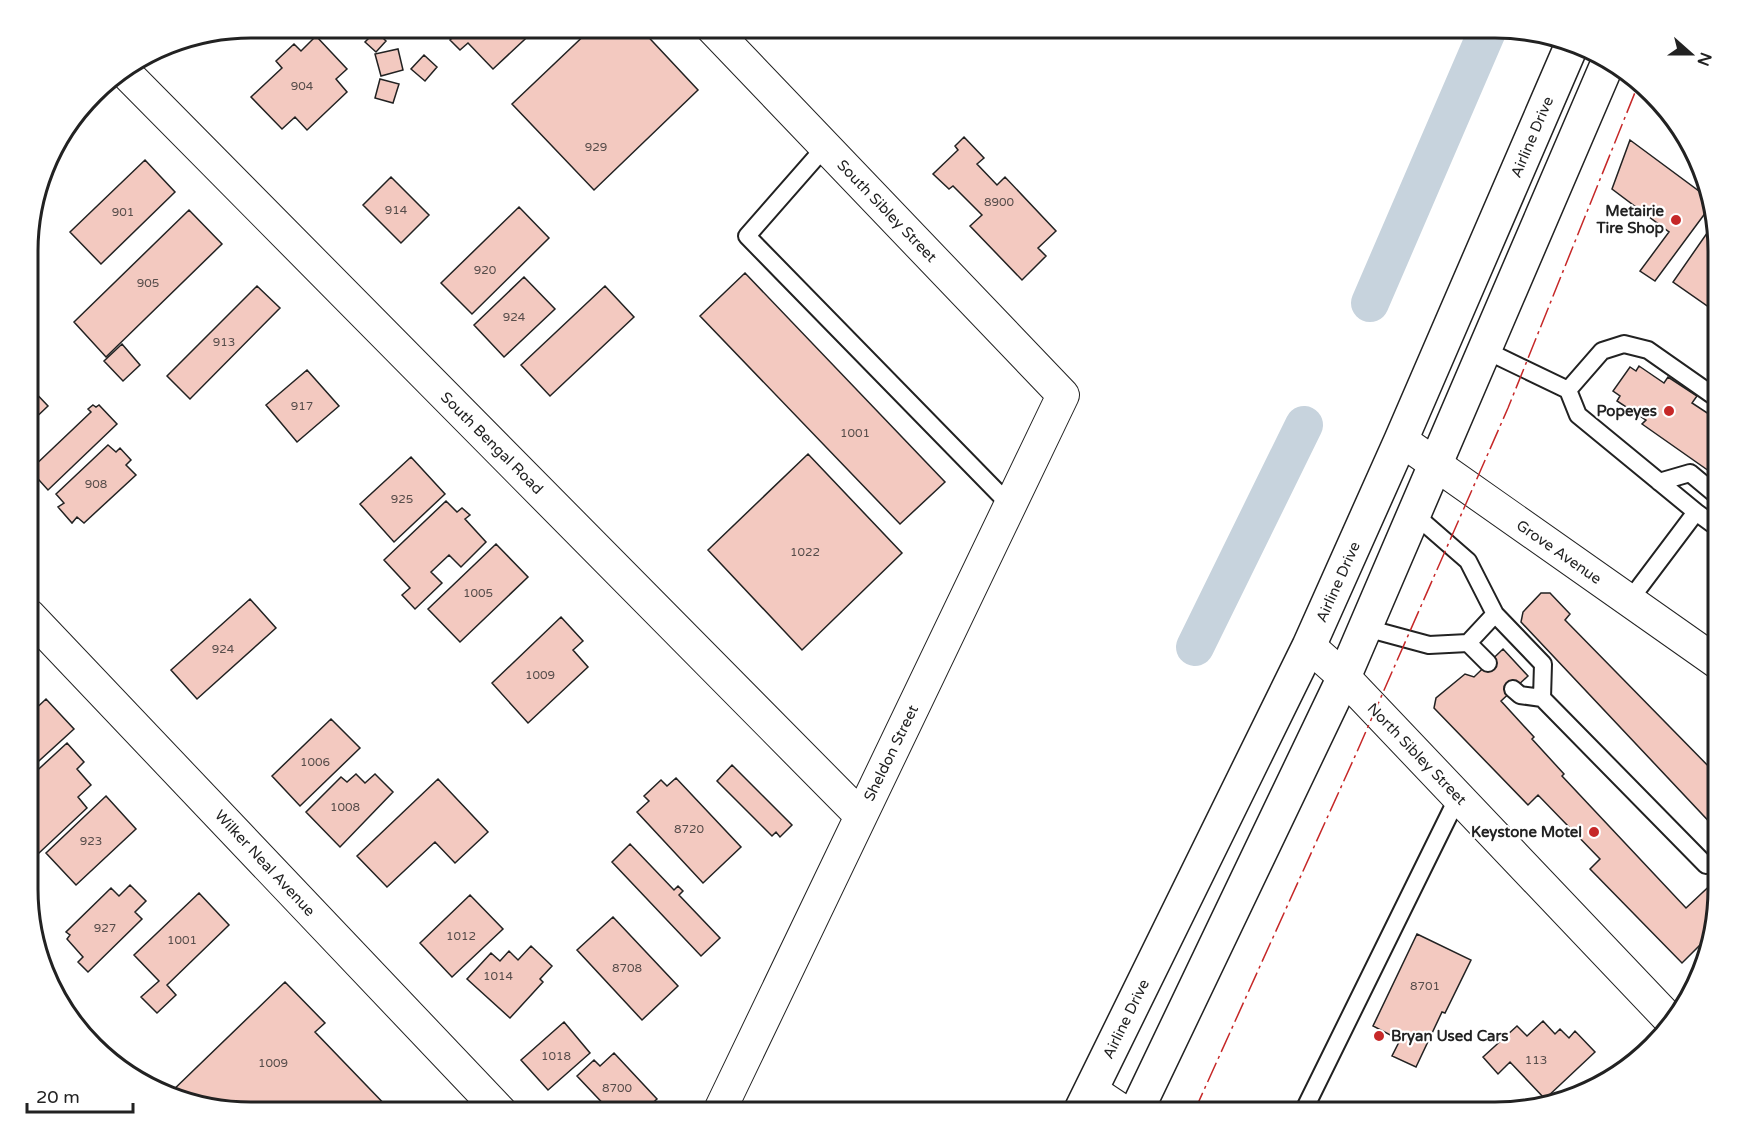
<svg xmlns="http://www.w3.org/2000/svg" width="1745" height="1139" font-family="'Varela Round',sans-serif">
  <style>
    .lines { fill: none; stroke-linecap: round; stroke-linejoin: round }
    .canal { stroke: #c7d3dd; stroke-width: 38 }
    .building { fill: #f3c9c0; stroke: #222; stroke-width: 1.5 }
    .service-casing { stroke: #222; stroke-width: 20 }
    .minor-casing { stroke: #222; stroke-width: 34 }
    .trunk-casing { stroke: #222; stroke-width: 36 }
    .service { stroke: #fff; stroke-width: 16 }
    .minor { stroke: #fff; stroke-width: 32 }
    .trunk { stroke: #fff; stroke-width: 33 }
    .power { stroke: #c62828; stroke-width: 1.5; stroke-dasharray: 21 4.5 3 4.5; stroke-linecap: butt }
    .poi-dot { fill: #c62828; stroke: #fff; stroke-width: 2 }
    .labels { text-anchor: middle; stroke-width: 4.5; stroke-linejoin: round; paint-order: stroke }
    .number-label { font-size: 12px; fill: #564c4a }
    .street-label { font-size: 15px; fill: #222; stroke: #fff }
    .poi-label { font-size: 15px; font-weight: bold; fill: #222; stroke: #fff; text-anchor: end }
    .rim { fill: none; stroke: #222; stroke-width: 3 }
  </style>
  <rect width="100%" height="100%" fill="#fff"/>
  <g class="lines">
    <path class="canal" d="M1370 303 1489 27
      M1195 647 1304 425"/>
  </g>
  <path class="building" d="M458 27H538L493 69 468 43 460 50 450 40 458 32 455 30Z
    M593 27H604L613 36 622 27H639L698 90 594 190 512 104Z
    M376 31 386 41 376 52 365 42Z
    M316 36 347 69 336 79 347 92 307 130 295 117 282 129 251 97 282 68 276 61 294 44 301 51Z
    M398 49 403 70 381 76 375 54Z
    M424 55 437 67 425 81 411 69Z
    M380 79 399 84 393 103 375 98Z
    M964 137 984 158 977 164 997 185 1005 177 1056 231 1038 248 1046 256 1022 280 970 226 982 215 953 186 949 189 933 174 958 150 955 146Z
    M1630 140 1699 191 1703 187 1709 208 1655 281 1640 271 1669 232 1612 189Z
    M145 160 175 192 101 264 70 232Z
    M391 177 429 215 401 243 363 205Z
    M519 207 549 238 472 314 441 283Z
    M189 210 222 244 106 357 74 322Z
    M1712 226 1715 229 1718 236 1716 312 1673 282Z
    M745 273 945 482 900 524 700 316Z
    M524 277 555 309 504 357 474 325Z
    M257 286 280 308 190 399 167 376Z
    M605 286 634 317 550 396 521 365Z
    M122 344 140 365 123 381 104 361Z
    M1639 366 1664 383 1668 377 1697 396 1692 403 1718 420V459L1709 471 1642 424 1646 420 1617 401 1620 396 1613 391 1630 367 1636 371Z
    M307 370 339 406 297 442 266 405Z
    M29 386 48 406 29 424Z
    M93 405 96 407 99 405 117 424 48 490 30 470 91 412 88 409Z
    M108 445 116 452 120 448 131 460 126 465 136 475 84 523 77 517 72 523 58 507 64 503 56 494Z
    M808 454 902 553 802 650 708 550Z
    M411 457 445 494 394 542 360 504Z
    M446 501 457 512 462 508 470 515 465 519 486 542 461 567 449 555 431 572 442 583 415 609 402 595 410 588 384 560Z
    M496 544 528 577 460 642 428 609Z
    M1541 593H1550L1570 614 1565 620 1718 776V831L1521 622 1523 612Z
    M250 599 276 628 197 699 171 670Z
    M561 617 583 641 573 650 588 667 528 723 492 683Z
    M1503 649 1528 676 1501 701 1534 737 1532 739 1564 774 1562 776 1686 908 1718 878V903L1711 934 1682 963 1590 869 1600 859 1538 795 1528 805 1434 708 1436 698 1465 674 1474 677Z
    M46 699 74 729 29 770V715Z
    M331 719 360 748 300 806 272 776Z
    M67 743 84 762 77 769 91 785 78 797 87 808 39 853 29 842V838L32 835 29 832V778Z
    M732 765 792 825 780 837 776 832 772 836 717 781Z
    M356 774 365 783 375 774 393 792 340 847 306 812 341 777 347 782Z
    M676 778 741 847 703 883 637 812 649 801 644 796 661 780 667 786Z
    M438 779 488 832 455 863 435 842 387 887 357 856Z
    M106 796 136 829 76 885 46 853Z
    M630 844 674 890 678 886 683 891 679 895 720 938 701 956 612 862Z
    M130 885 146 901 135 912 142 919 88 972 78 962 83 957 67 939 70 935 66 932 111 888 119 896Z
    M199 893 229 925 167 985 176 995 157 1013 141 997 159 981 134 955Z
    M470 895 503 929 452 977 420 943Z
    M613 917 678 986 642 1020 577 950Z
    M1417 934 1471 960 1445 1013 1442 1012 1416 1067 1392 1056 1400 1040 1373 1026Z
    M531 946 552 966 540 979 543 982 510 1018 467 979 491 953 500 961 509 951 518 960Z
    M285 982 325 1023 315 1032 392 1112H250L179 1100 168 1095Z
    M1543 1021 1555 1034 1560 1029 1569 1038 1575 1031 1595 1052 1545 1099 1510 1062 1498 1074 1483 1057 1517 1026 1527 1036Z
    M564 1022 590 1053 548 1090 521 1060Z
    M614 1053 657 1099 643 1112H611L577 1076 594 1060 600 1066Z
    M1598 1075 1605 1083 1582 1089Z"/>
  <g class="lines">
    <g class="service-casing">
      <path id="service" d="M825 147 747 236 1010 505
        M1485 350 1568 390 1578 415 1696 512
        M1568 390 1602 351 1624 344 1648 350 1718 399
        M1659 482 1690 473 1714 493H1718
        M1414 514 1468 561 1495 614 1543 664 1542 698
        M1629 601 1696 512 1718 528
        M1366 628 1429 645 1468 643 1488 663
        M1468 643 1495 614
        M1513 689 1520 695 1542 698 1706 865
        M1303 1112 1458 797"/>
    </g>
    <g class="minor-casing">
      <path id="minor" d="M711 27 1063 395 719 1112
        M123 70 861 816
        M1401 440 1718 663
        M29 615 501 1112
        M1309 646 1344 677 1671 1021
        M1091 1090 1124 1112"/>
    </g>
    <g class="trunk-casing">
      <path id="trunk" d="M1080 1112 1309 646 1401 440 1573 42
        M1136 1112 1344 677 1609 60"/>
    </g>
    <use href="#service" class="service"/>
    <use href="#minor" class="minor"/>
    <use href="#trunk" class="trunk"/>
    <path class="power" d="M1194 1112 1356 754 1508 408 1638 85"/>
  </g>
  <g class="poi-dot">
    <circle cx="1676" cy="220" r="6"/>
    <circle cx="1669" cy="411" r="6"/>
    <circle cx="1594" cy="832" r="6"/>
    <circle cx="1379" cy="1036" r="6"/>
  </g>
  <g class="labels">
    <g class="number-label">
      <text x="302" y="90">904</text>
      <text x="596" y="151">929</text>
      <text x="999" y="206">8900</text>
      <text x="396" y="214">914</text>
      <text x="123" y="216">901</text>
      <text x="485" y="274">920</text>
      <text x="148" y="287">905</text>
      <text x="514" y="321">924</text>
      <text x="224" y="346">913</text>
      <text x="302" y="410">917</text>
      <text x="855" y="437">1001</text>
      <text x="96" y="488">908</text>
      <text x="402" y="503">925</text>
      <text x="805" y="556">1022</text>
      <text x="478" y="597">1005</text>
      <text x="223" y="653">924</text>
      <text x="540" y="679">1009</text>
      <text x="315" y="766">1006</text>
      <text x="345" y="811">1008</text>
      <text x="689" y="833">8720</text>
      <text x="91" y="845">923</text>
      <text x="105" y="932">927</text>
      <text x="461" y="940">1012</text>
      <text x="182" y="944">1001</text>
      <text x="627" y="972">8708</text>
      <text x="498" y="980">1014</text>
      <text x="1425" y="990">8701</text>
      <text x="556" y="1060">1018</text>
      <text x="1536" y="1064">113</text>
      <text x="273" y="1067">1009</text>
      <text x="617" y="1092">8700</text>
    </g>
    <g class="street-label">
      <text transform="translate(1532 137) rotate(-67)" y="5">Airline Drive</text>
      <text transform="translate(887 211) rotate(46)" y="5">South Sibley Street</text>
      <text transform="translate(492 443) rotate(45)" y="5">South Bengal Road</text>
      <text transform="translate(1559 552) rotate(35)" y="5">Grove Avenue</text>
      <text transform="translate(1338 582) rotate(-66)" y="5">Airline Drive</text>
      <text transform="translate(891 753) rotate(-64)" y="5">Sheldon Street</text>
      <text transform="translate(1417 754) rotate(46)" y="5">North Sibley Street</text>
      <text transform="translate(265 863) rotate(47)" y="5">Wilker Neal Avenue</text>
      <text transform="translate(1126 1019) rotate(-64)" y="5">Airline Drive</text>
    </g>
    <g class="poi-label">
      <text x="1664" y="216">Metairie<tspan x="1664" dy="17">Tire Shop</tspan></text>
      <text x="1657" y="416">Popeyes</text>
      <text x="1582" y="837">Keystone Motel</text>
      <text x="1391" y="1041" text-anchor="start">Bryan Used Cars</text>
    </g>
  </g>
  <path d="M0 0H1745V1139H0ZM251 38H1495A213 213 0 0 1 1708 251V889A213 213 0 0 1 1495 1102H251A213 213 0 0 1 38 889V251A213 213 0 0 1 251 38Z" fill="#fff" fill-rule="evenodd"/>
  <path class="rim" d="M251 38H1495A213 213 0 0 1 1708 251V889A213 213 0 0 1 1495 1102H251A213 213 0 0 1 38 889V251A213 213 0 0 1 251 38Z"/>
  <g transform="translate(1691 54) rotate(111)" stroke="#ffffff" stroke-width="4.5" paint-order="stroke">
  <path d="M0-4.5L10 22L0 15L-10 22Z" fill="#222222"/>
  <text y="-9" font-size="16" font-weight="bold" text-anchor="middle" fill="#222222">N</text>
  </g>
  <path d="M27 1103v9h106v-9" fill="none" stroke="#222222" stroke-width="3"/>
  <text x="36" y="1103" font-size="18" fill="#222222" stroke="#ffffff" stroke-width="4.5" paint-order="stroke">20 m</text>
</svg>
